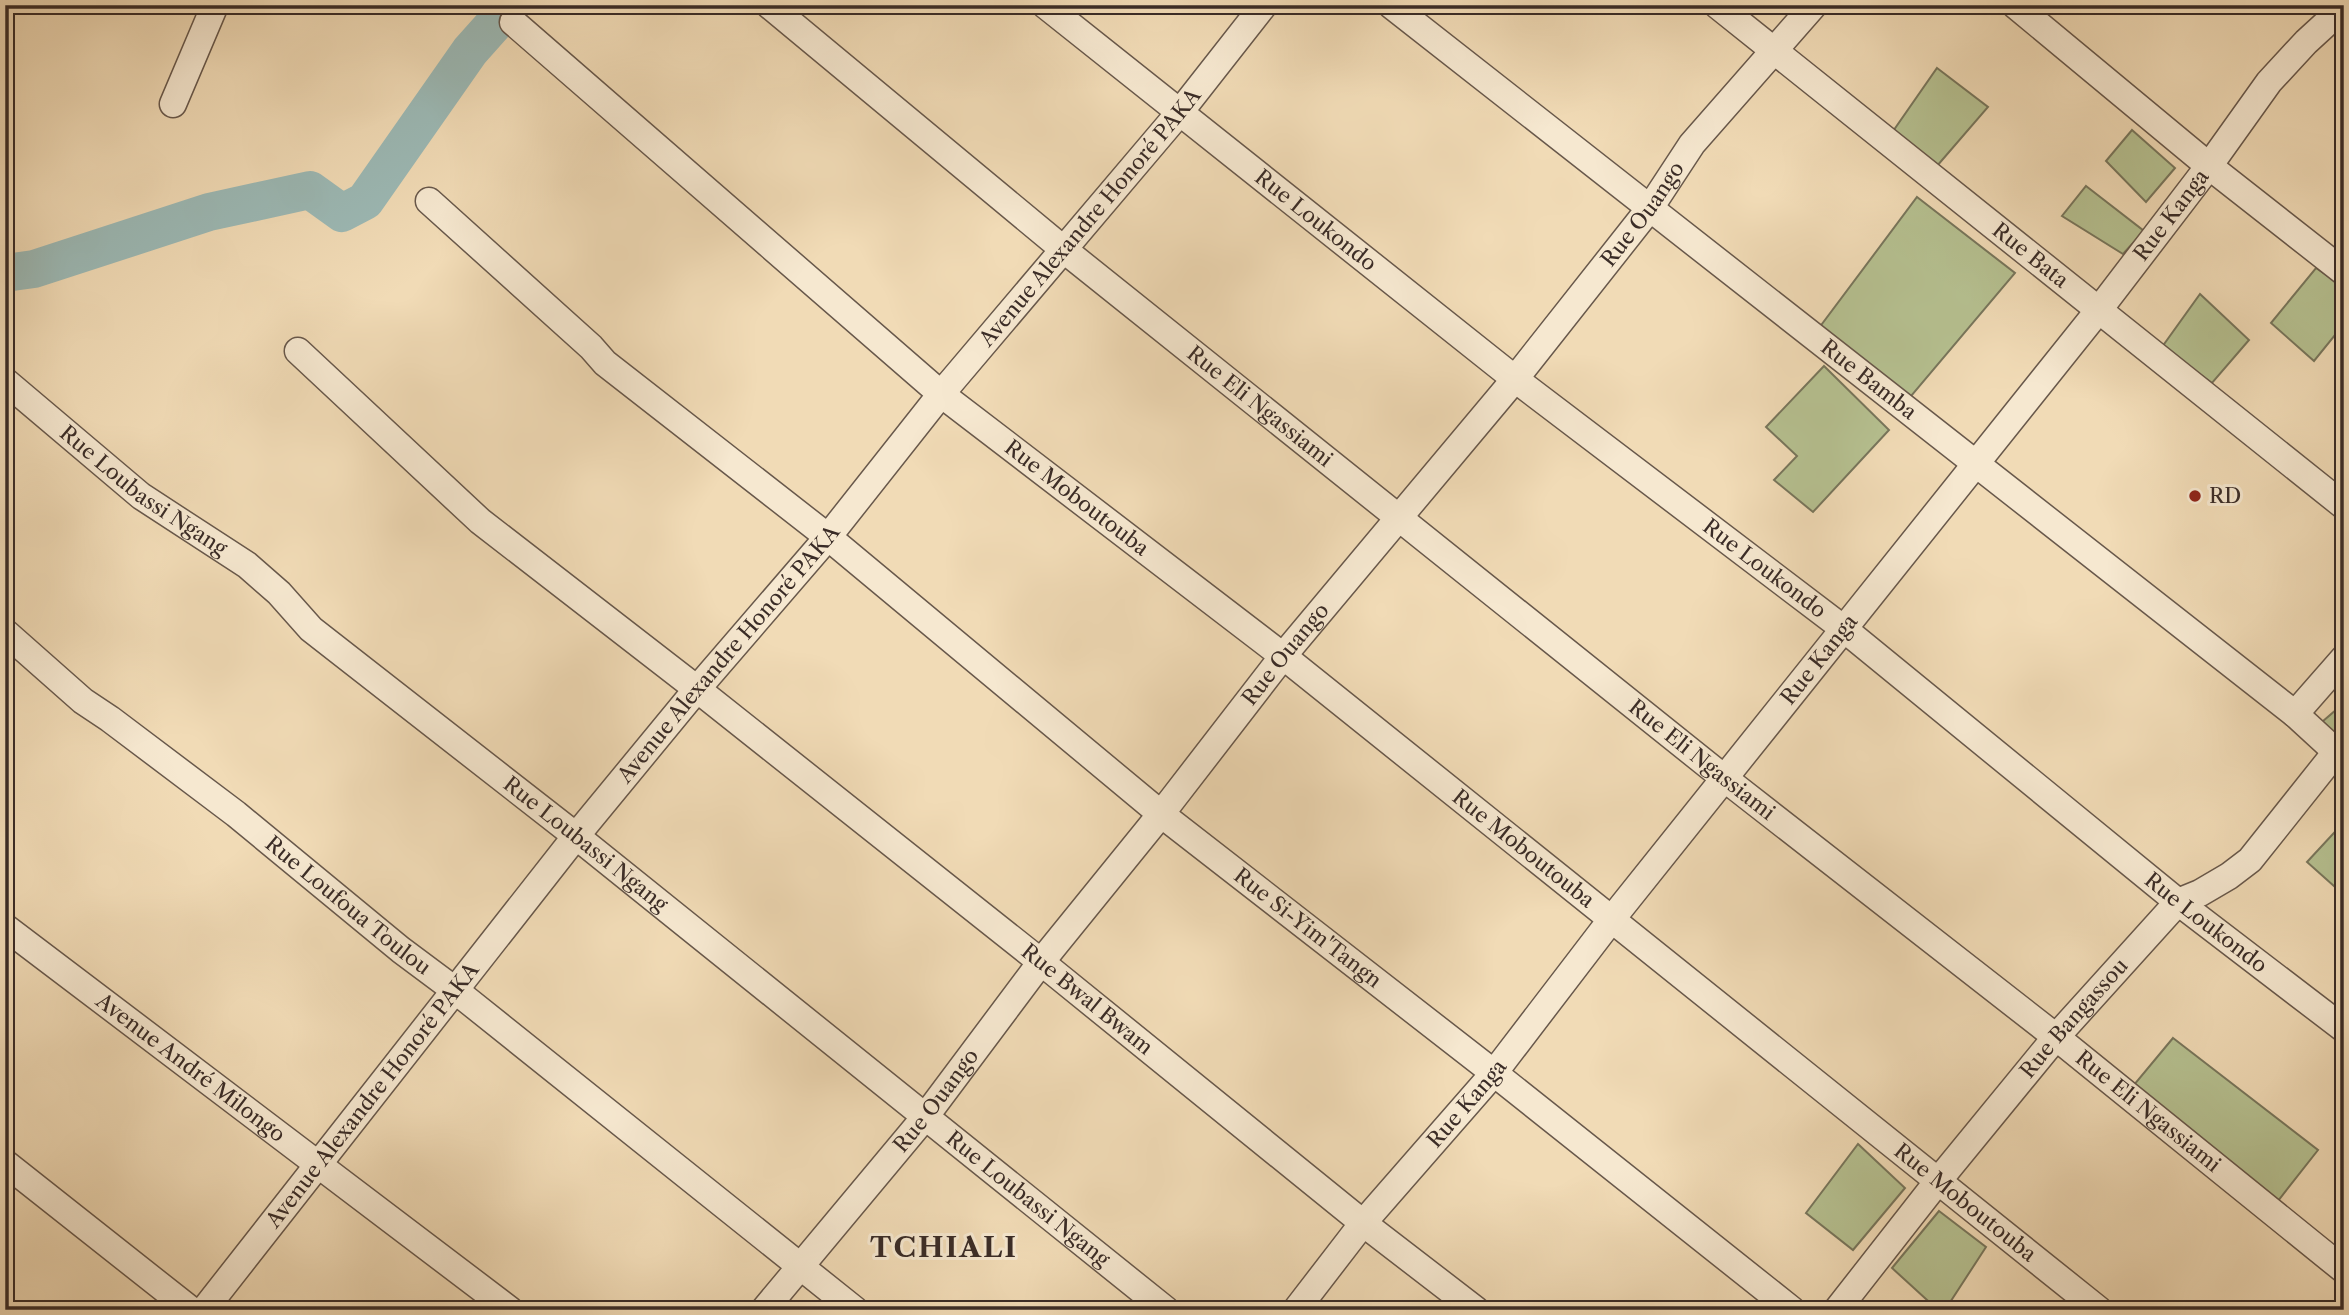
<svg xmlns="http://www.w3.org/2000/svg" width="2349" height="1315" font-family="'Libre Caslon Text',serif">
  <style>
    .green { fill: #b6c191; stroke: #78765c; stroke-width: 2 }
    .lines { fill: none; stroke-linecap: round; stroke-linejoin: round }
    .river { stroke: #9cb9b5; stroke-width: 38 }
    .minor-casing { stroke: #68584b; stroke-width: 29 }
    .minor { stroke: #f6e8d0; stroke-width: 26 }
    .poi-dot { fill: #8f2418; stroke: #f6e8d0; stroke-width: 2.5 }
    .labels { text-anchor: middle; stroke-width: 6; stroke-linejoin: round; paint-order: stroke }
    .street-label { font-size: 21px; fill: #3a2c27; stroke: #f6e8d0 }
    .poi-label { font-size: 21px; fill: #3a2c27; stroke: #f6e8d0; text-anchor: start }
    .district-label { font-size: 28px; font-weight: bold; letter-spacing: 2px; fill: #3a2c27; stroke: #f6e8d0 }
  </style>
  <rect width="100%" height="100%" fill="#f1dbb6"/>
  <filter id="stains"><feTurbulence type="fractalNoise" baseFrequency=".00286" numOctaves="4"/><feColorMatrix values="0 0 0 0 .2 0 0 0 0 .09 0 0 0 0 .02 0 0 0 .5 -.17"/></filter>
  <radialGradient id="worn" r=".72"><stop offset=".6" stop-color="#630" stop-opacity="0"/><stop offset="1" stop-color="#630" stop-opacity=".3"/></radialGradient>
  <path class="green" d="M1937 68 1988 107 1924 181 1882 147Z
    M2132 130 2175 168 2146 202 2106 161Z
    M2086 186 2144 231 2123 254 2062 216Z
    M1917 197 2015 273 1901 408 1810 340Z
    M2316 268 2344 287V324L2314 361 2271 323Z
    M2200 294 2249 340 2212 383 2162 347Z
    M1824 366 1889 430 1813 512 1774 480 1797 456 1766 427Z
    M2344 703V752L2315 728Z
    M2344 822V895L2307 862Z
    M2173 1038 2318 1150 2274 1206 2128 1092Z
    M1858 1144 1905 1188 1853 1250 1806 1213Z
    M1939 1211 1986 1247 1945 1310H1938L1892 1268Z"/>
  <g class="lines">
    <path class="river" d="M5 273 34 269 209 212 310 190 342 213 365 201 470 51 511 5"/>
    <g class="minor-casing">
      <g id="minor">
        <path id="s1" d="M769 5 1063 249 1724 778 2056 1037 2344 1270"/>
        <path id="s2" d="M1045 5 1515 379 1844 629 2178 902 2344 1029"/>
        <path id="s3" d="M1391 5 2295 714 2344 759"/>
        <path id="s4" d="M1717 5 2344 506"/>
        <path d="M2015 5 2209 166 2344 272"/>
        <path id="s5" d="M513 22 941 394 1283 656 2099 1310"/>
        <path d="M173 104 215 5"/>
        <path id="s6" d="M429 201 591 347 605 363 828 537 1161 814 1494 1073 1792 1310"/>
        <path id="s7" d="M298 351 480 521 697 689 1041 962 1363 1223 1476 1310"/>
        <path id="s8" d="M5 381 141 496 247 565 279 593 311 629 576 836 1166 1310"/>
        <path id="s9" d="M5 632 83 701 110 719 236 814 401 950 456 991 855 1310"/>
        <path d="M2295 714 2344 658"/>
        <path id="s10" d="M5 927 510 1310"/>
        <path d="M5 1163 191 1310"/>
        <path id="s11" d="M204 1310 576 836 697 689 828 537 941 394 1180 112 1264 5"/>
        <path id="s12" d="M764 1310 925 1117 1041 962 1161 814 1283 656 1515 379 1650 208 1692 144 1814 5"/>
        <path id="s13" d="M1296 1310 1363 1223 1494 1073 1611 920 2098 311 2209 166 2269 82 2306 42 2330 20 2344 12"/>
        <path id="s14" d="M1837 1310 1938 1181 2056 1037 2178 902 2200 893 2229 876 2250 860 2336 752"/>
      </g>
    </g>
    <use href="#minor" class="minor"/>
  </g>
  <circle class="poi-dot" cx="2195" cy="496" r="7"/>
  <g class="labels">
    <g class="street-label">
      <text dy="7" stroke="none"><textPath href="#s12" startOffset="1405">Rue Ouango</textPath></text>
      <text dy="7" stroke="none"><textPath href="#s13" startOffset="1402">Rue Kanga</textPath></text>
      <text dy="7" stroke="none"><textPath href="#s11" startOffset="1407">Avenue Alexandre Honoré PAKA</textPath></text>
      <text dy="7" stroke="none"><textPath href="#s2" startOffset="346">Rue Loukondo</textPath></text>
      <text dy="7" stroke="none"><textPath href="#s4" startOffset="401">Rue Bata</textPath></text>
      <text dy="7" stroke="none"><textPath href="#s3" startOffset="607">Rue Bamba</textPath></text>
      <text dy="7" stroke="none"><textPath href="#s1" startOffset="634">Rue Eli Ngassiami</textPath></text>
      <text dy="7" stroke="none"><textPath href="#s8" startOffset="177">Rue Loubassi Ngang</textPath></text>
      <text dy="7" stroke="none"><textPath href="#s5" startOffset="738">Rue Moboutouba</textPath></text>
      <text dy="7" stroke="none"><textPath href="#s2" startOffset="914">Rue Loukondo</textPath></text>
      <text dy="7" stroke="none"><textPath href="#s11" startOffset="840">Avenue Alexandre Honoré PAKA</textPath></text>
      <text dy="7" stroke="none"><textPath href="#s12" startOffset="838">Rue Ouango</textPath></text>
      <text dy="7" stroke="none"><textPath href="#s13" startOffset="835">Rue Kanga</textPath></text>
      <text dy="7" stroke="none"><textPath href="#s1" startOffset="1200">Rue Eli Ngassiami</textPath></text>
      <text dy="7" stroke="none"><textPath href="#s8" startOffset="744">Rue Loubassi Ngang</textPath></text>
      <text dy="7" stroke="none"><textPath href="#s5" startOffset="1306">Rue Moboutouba</textPath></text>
      <text dy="7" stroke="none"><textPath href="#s9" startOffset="439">Rue Loufoua Toulou</textPath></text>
      <text dy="7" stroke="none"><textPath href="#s2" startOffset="1480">Rue Loukondo</textPath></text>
      <text dy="7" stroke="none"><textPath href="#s6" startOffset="1141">Rue Si-Yim'Tangn</textPath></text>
      <text dy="7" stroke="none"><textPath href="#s7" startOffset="1022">Rue Bwal Bwam</textPath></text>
      <text dy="7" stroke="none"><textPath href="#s14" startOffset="376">Rue Bangassou</textPath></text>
      <text dy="7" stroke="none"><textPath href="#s10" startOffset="233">Avenue André Milongo</textPath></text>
      <text dy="7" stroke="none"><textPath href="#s11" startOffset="273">Avenue Alexandre Honoré PAKA</textPath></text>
      <text dy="7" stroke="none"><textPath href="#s12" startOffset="271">Rue Ouango</textPath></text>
      <text dy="7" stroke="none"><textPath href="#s13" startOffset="268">Rue Kanga</textPath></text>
      <text dy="7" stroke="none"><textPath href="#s1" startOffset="1768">Rue Eli Ngassiami</textPath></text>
      <text dy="7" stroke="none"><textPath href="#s8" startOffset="1311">Rue Loubassi Ngang</textPath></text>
      <text dy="7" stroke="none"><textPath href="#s5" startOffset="1872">Rue Moboutouba</textPath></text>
    </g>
    <g class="poi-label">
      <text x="2209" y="503">RD</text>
    </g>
    <g class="district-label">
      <text x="944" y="1257">TCHIALI</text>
    </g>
  </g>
  <rect width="2349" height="1315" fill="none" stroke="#f1dbb6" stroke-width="28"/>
  <rect x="7" y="7" width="2335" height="1301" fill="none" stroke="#3a2c27" stroke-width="3.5"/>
  <rect x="14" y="14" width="2321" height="1287" fill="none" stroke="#3a2c27" stroke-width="2"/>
  <rect width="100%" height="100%" filter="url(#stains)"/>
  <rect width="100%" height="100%" fill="url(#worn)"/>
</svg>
